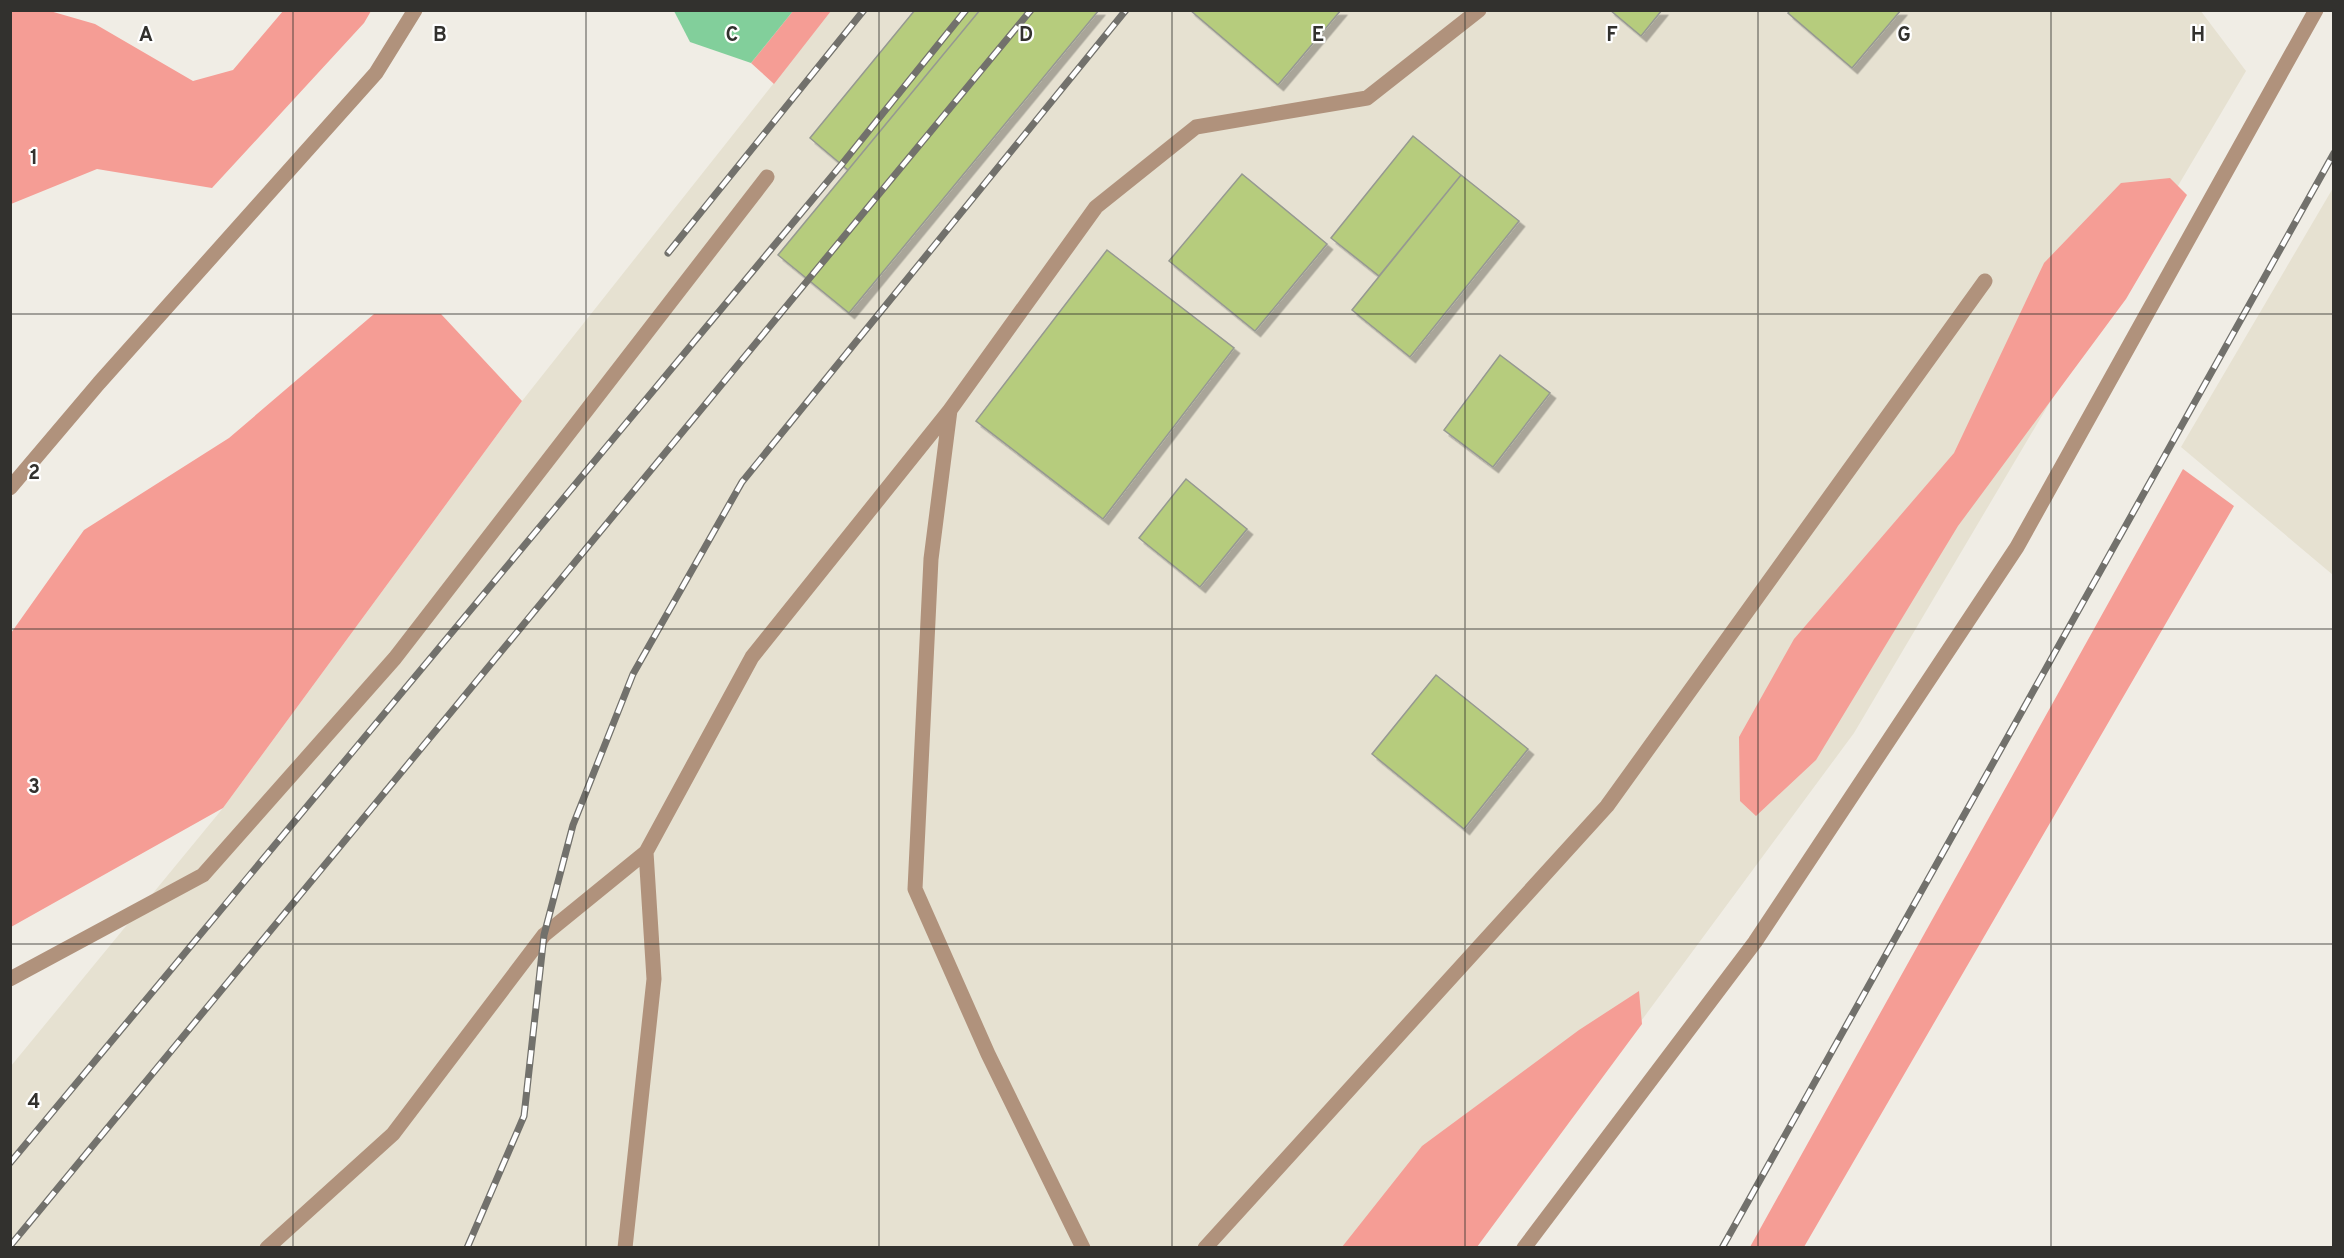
<svg xmlns="http://www.w3.org/2000/svg" width="2344" height="1258" font-family="Overpass,sans-serif">
  <style>
    .built { fill: #e6e1d1 }
    .forest { fill: #f59d95 }
    .water { fill: #82cf9b }
    .building { fill: #b6cc7d; stroke: #969991; stroke-width: 1.5; filter: url(#shadow) }
    .lines { fill: none; stroke-linecap: round; stroke-linejoin: round }
    .lane { stroke: #b0927c; stroke-width: 15 }
    .street { stroke: #b0927c; stroke-width: 15 }
    .rail-casing { stroke: #72716c; stroke-width: 7 }
    .rail { stroke: #fff; stroke-width: 4.5; stroke-dasharray: 14; stroke-linecap: butt }
    .grid { fill: none; stroke: #32312e; stroke-width: 1.5; stroke-opacity: 0.55 }
    .grid-label { font-size: 20px; text-anchor: middle; font-weight: bold; fill: #32312e; stroke: #fff; stroke-width: 4.5; stroke-linejoin: round; paint-order: stroke }
  </style>
  <defs>
    <filter id="shadow"><feDropShadow dx="5.5" dy="5.5" stdDeviation="0" flood-color="#0004"/></filter>
  </defs>
  <rect width="100%" height="100%" fill="#f0ede5"/>
  <path class="built" d="M2200 10 2246 71 1854 733 1474 1247 11 1248V1066L223 808 522 401 831 11Z
    M2333 188 2334 575H2333L2181 447Z"/>
  <path class="forest" d="M11 10 50 11 95 24 193 81 233 70 283 11H371L364 23 212 188 97 169 11 204Z
    M793 11H831L774 84 751 63Z
    M2170 178 2187 195 2126 299 1958 526 1816 760 1756 816 1740 801 1739 737 1794 639 1954 453 2044 263 2121 183Z
    M374 314H441L522 401 223 808 11 927V633L84 530 229 438Z
    M2183 469 2234 506 1804 1247H1750Z
    M1639 991 1642 1024 1477 1247H1342L1422 1146 1579 1030Z"/>
  <path class="water" d="M674 11H793L751 63 690 42Z"/>
  <path class="building" d="M915 10H980L848 170 810 138Z
    M980 10H1099L849 313 778 255Z
    M1190 10H1341L1278 85Z
    M1610 10H1662L1641 36Z
    M1790 10H1901L1852 68 1788 13Z
    M1413 136 1461 175 1379 276 1331 238Z
    M1242 174 1327 244 1255 331 1169 261Z
    M1461 175 1519 221 1410 357 1352 310Z
    M1107 250 1234 348 1103 519 976 421Z
    M1500 355 1550 393 1493 467 1444 430Z
    M1186 479 1247 529 1200 587 1139 538Z
    M1436 675 1528 749 1464 829 1372 754Z"/>
  <g class="lines">
    <path class="lane" d="M10 979 203 875 395 658 767 177
      M267 1248 393 1134 544 935 646 852
      M625 1248 654 979 646 852 752 657 950 410
      M1083 1248 988 1054 915 889 931 559 950 410 1096 207 1196 127 1367 98 1479 10
      M1205 1248 1607 806 1985 281
      M1524 1248 1755 942 2017 547 2316 10"/>
    <path class="street" d="M10 488 99 383 376 73 415 10"/>
    <g class="rail-casing">
      <path id="rail" d="M668 253 864 10
        M10 1163 842 164 966 10
        M10 1246 1031 10
        M467 1248 524 1116 544 935 573 825 633 674 742 482 1126 10
        M1722 1248 2334 153"/>
    </g>
    <use href="#rail" class="rail"/>
  </g>
  <path class="grid" d="M293 10V1248M586 10V1248M879 10V1248M1172 10V1248M1465 10V1248M1758 10V1248M2051 10V1248M10 314H2334M10 629H2334M10 944H2334"/>
  <g class="grid-label">
    <text x="146" y="41">A</text>
    <text x="440" y="41">B</text>
    <text x="732" y="41">C</text>
    <text x="1026" y="41">D</text>
    <text x="1318" y="41">E</text>
    <text x="1612" y="41">F</text>
    <text x="1904" y="41">G</text>
    <text x="2198" y="41">H</text>
    <text x="34" y="164">1</text>
    <text x="34" y="479">2</text>
    <text x="34" y="793">3</text>
    <text x="34" y="1108">4</text>
  </g>
  <rect width="2344" height="1258" fill="none" stroke="#32312e" stroke-width="24"/>
</svg>
